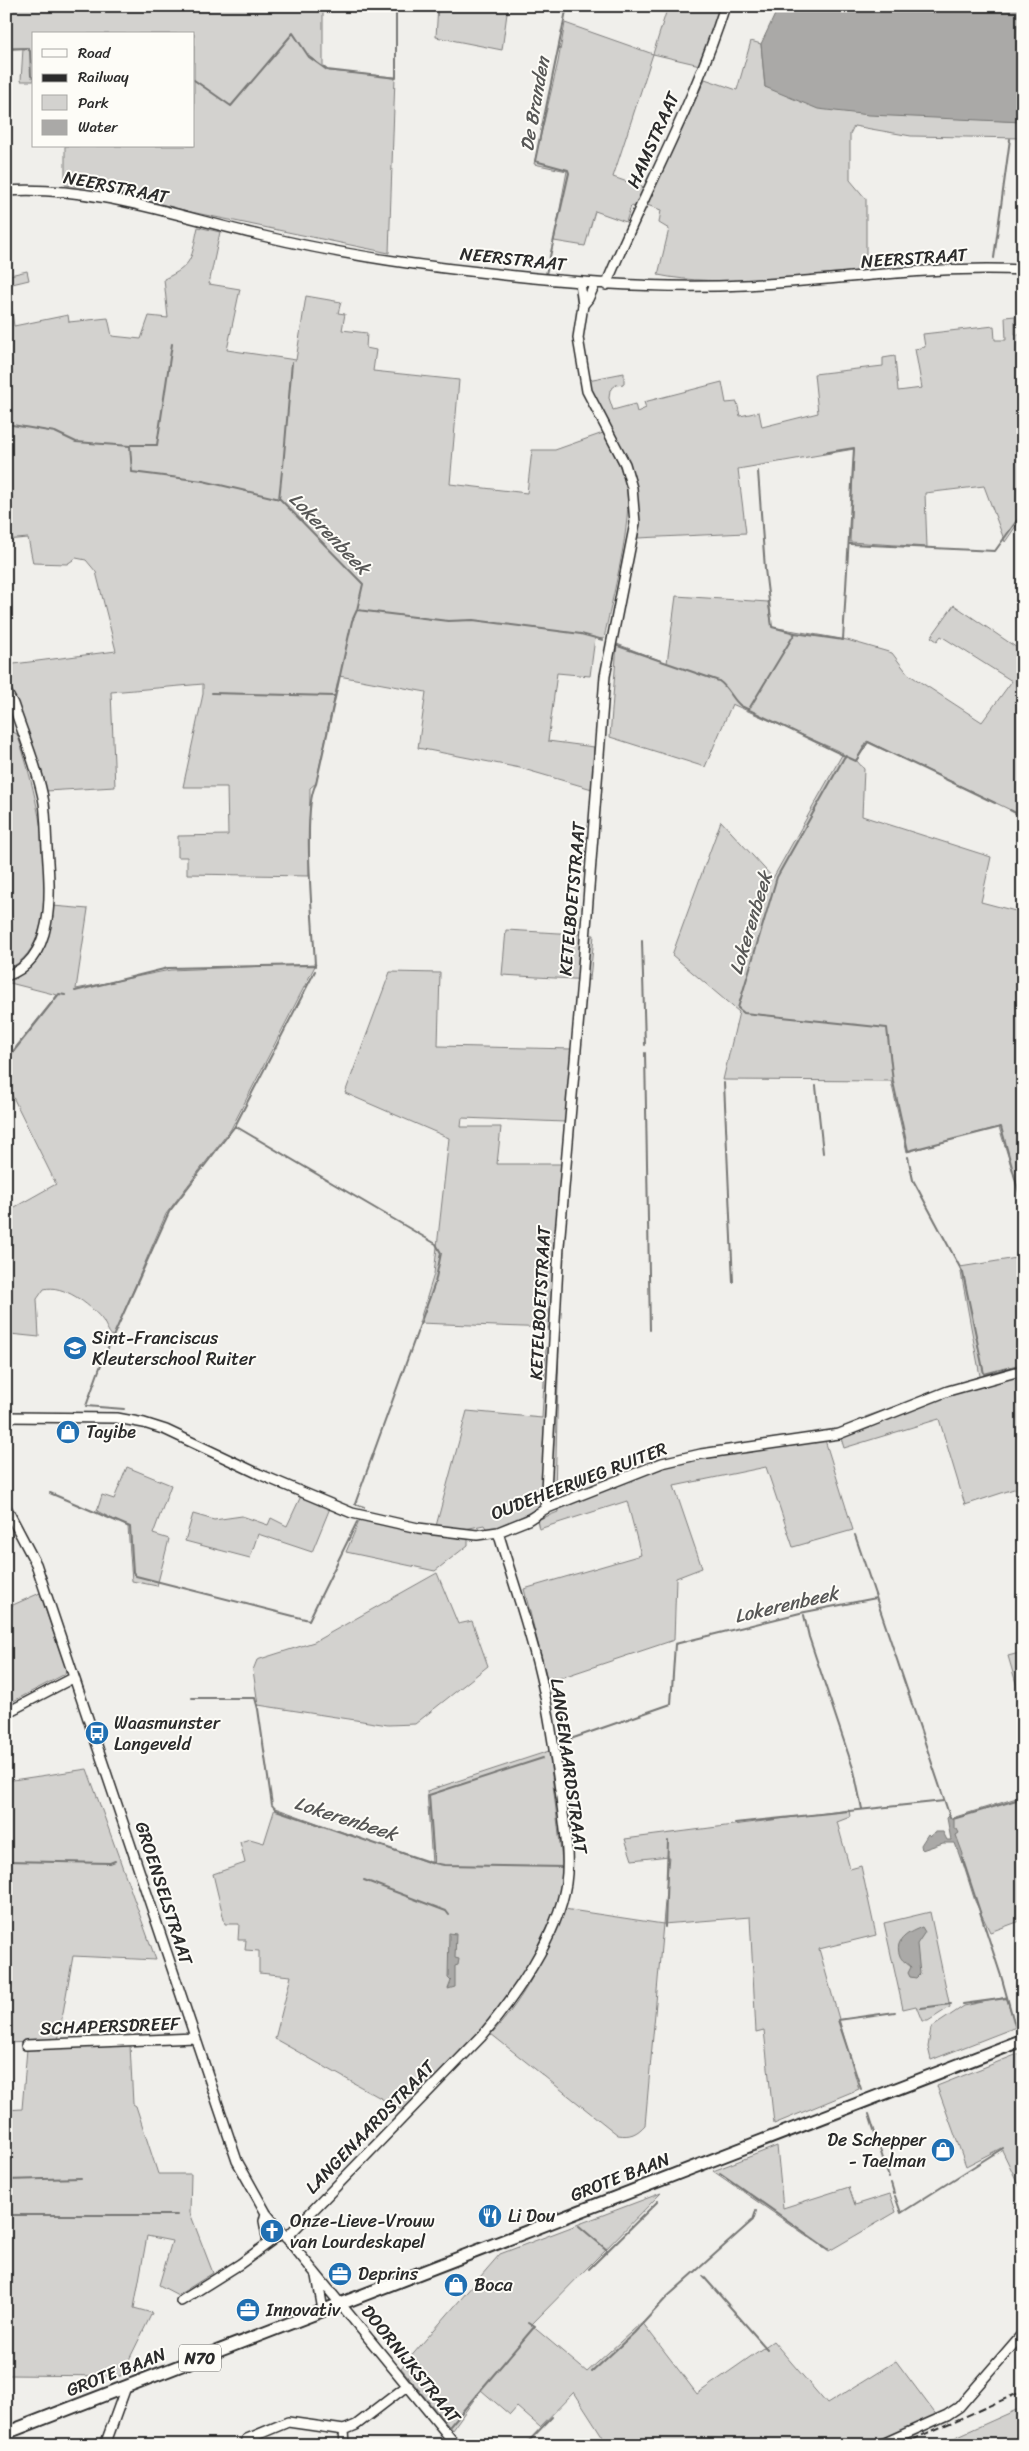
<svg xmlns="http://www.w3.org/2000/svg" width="1029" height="2451" font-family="Sriracha,sans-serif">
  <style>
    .green { fill: #d3d2cf; stroke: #7f7e7d }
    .water { fill: #aaa9a7; stroke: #777775 }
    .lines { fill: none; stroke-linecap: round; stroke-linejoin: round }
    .stream { stroke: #777775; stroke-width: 2 }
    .minor-casing { stroke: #2b2b2b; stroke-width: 12 }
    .major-casing { stroke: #2b2b2b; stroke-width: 15 }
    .minor { stroke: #fdfcf7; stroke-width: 9 }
    .major { stroke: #fdfcf7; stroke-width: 11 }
    .rail { stroke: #2b2b2b; stroke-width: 2; stroke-dasharray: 8 4; stroke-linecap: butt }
    .labels { text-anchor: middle; stroke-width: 4; stroke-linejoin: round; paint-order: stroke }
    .shield { fill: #fdfcf7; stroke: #6a6a68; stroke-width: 1 }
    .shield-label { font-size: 16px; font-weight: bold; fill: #2b2b2b }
    .street-label { font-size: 18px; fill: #2b2b2b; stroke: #fdfcf7 }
    .poi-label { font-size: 18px; fill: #2b2b2b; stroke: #fdfcf7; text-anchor: start }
    .water-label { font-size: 19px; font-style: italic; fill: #575756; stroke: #fdfcf7 }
  </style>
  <rect width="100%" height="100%" fill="#f0efeb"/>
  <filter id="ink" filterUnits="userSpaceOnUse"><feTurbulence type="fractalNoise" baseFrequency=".02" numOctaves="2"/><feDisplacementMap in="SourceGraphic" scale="10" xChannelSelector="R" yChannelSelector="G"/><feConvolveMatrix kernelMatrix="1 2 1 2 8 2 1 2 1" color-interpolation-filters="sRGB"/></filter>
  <g filter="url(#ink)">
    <path class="green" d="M6 6H323V66L329 71 395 77 389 253 191 212 108 190 65 185V146H194V34H34V81H21L23 48H6Z
      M438 6H508L502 50 436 37Z
      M668 6H702L719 11 700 65 653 54 613 177 645 188 637 207 631 206 626 222 595 211 585 246 554 241 567 171 534 164 558 62 565 23 653 54Z
      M751 41 761 44 765 87 957 118 1023 122V138L911 136 854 126 850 134V180L866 199V272C802 275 720 288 658 275L669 229 659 223 661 210 647 205 705 79 737 90Z
      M198 227 220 232 209 284 240 289 227 350 296 360 306 296 341 302 338 313 345 314 342 330 367 333 366 348 376 350 373 371 459 380 450 484 527 493 532 450H555L603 433C612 450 622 467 626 486 634 520 611 601 604 639L595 638 590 676 557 673 548 741 594 747 592 789 520 768 418 748 426 692 339 676 316 783 310 788 309 876 187 874V857H178V836L228 835 227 787H183L203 694V684L111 692 115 787 46 791 17 705 6 682V665L116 651 96 572 86 560 76 558 67 564 33 563 28 538 6 540V276L27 271 29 280 8 285 14 326 68 315 69 322 108 318 112 336 141 339 149 316 168 318 164 279C194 265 191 258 198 227Z
      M1015 316V334L1023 336V516L1005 542 984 486 925 493 927 547 850 542 854 449 738 469 746 533 638 538C644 474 620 443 589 391L588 380 624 373V384L616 385 610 390 609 398 613 410 635 404 637 412 646 408 644 402 722 382 726 403 737 402 740 416 759 412 762 427 818 413 814 374 883 366V358L895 356 898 391 922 388 915 349 925 347 923 334 994 326 995 340H1006L1005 317Z
      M676 596 768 602 772 627 847 640 892 653 908 674 982 722 1012 681 941 636 937 641 931 637 954 605 1023 652V672L1018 676 1023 679V816L867 741 856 760 864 769 862 816 991 857 981 902 1023 913V1204L999 1127 907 1152 891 1081 723 1080 739 1012 672 955 721 821 773 878 843 753 732 704 705 767 610 737 617 644 667 663Z
      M13 732 17 734C36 788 76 941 6 970V733Z
      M53 906 88 909 76 989 170 970 316 964 231 1129 166 1214 113 1337C107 1331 106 1324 101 1318 89 1304 63 1284 44 1289L37 1299 39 1337 10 1334 6 1301V1212L56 1184 6 1083V1059L57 995 6 982V980C12 977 20 975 25 972 41 960 51 925 53 906Z
      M506 930 594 935 590 980 502 975Z
      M390 972 440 973 438 1046 572 1049 565 1122 462 1118 461 1127H501L497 1164H561L549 1328 419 1323 434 1274 449 1138 345 1093Z
      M1023 1257V1486L965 1505 939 1419 844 1448 841 1438 870 1428 865 1417 980 1376 960 1267Z
      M559 1346 555 1492 561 1498 691 1460 825 1440 853 1530 793 1547 766 1467 674 1486 702 1568 676 1578 674 1640 548 1682 524 1589 641 1555 627 1501 539 1529 537 1520 558 1512 556 1500 502 1526 487 1530 484 1525 465 1529 436 1526 467 1411 542 1418 546 1348Z
      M127 1467 171 1485 153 1534 169 1539 157 1586 132 1581 128 1527 97 1511 102 1495 114 1499Z
      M301 1496 330 1508 312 1552 258 1534 250 1558 185 1541 193 1514 214 1520 242 1516 268 1525 271 1518 287 1526Z
      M360 1519 451 1537 468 1539V1545L435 1571 346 1552Z
      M437 1573 458 1624 472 1621 488 1666 415 1724 388 1725 258 1705 253 1670 257 1660 314 1642Z
      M40 1593 66 1669 65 1674 6 1705V1608Z
      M1023 1652V1707L1008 1656Z
      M549 1751 563 1869 561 1891 555 1910 524 1973 505 2003 451 2062 402 2110 275 2039 291 1976 259 1973V1951L245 1950 246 1940H238L239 1924H225L213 1874 245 1863 240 1842 250 1839 264 1843 275 1808 432 1864 427 1791Z
      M87 1769 156 1960 73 1956 58 2041 6 2043V1781Z
      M1023 1796V1920L990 1932 975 1901 949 1819Z
      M849 1810 850 1817 837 1822 850 1869 861 1866 876 1935 819 1949 859 2089 774 2124 764 2030 756 2032 750 1917 663 1924 645 2125C637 2134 630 2137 618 2135L491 2034C526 1998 545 1955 564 1909L663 1924 669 1856 632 1860 625 1839Z
      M930 1912 950 2007 928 2021H922L916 2006 903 2009 884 1923Z
      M1006 1997 1016 2027 931 2060 928 2047 931 2028 964 2006Z
      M130 2045 133 2104 136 2106 158 2174H191L190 2213 213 2273 178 2295 159 2285 172 2241 147 2236 134 2308 152 2313 121 2376 6 2375V2110L22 2109 27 2049Z
      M1023 2052V2194L1001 2148 966 2166 937 2086Z
      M777 2146 783 2208 849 2187 855 2205 890 2194 896 2212 829 2251 713 2171Z
      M661 2193 531 2325 587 2372 642 2322 697 2394 773 2341 827 2404 896 2361 937 2416 871 2445H608L574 2392 540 2427 517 2407 510 2415 481 2390 452 2430 401 2368 500 2254Z
      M1023 2407V2445H940V2444Z"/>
    <path class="water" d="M779 6H1023V122L869 115 818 109 765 87 761 44Z
      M949 1816 954 1820V1829H957L959 1833 956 1835 963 1854 962 1863 955 1843H943L922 1850 921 1845 928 1834 930 1836 935 1832H943L947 1840H951L947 1818Z
      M922 1927 925 1932 917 1944 920 1974 916 1978 910 1977 908 1973 911 1967C908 1964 901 1960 900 1956 893 1939 910 1932 922 1927Z
      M449 1933 456 1934 455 1958 459 1959 458 1965 455 1966V1987L448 1989 451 1981 448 1978Z"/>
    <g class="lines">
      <path class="stream" d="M6 49 27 48 30 51 31 76 34 78
        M194 80 231 106 293 33 309 57 327 70 396 78V6
        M994 258 1010 139
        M546 274 569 173 568 170 535 161 567 6
        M6 424 55 432 76 442 130 446 132 472 203 481 280 499 363 584 357 610 448 621 473 620 581 634 603 640
        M131 445H157L172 344
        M283 467 292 362
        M758 471 765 569 772 627 795 633
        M279 499 282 471
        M850 544 995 551 1023 512
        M615 645 719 681C729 688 732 699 741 706L845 756 777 877 738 1008 744 1013 887 1028 893 1082 908 1151 1001 1127 1023 1208
        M1017 683 1023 686
        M212 693 335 696
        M749 709 795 633 843 640 854 448 823 453
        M845 756 856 761 868 742 995 803
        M1010 810 1023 817
        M642 941 645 1045
        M315 966C314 931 301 808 316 784L352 621 357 610
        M315 971 235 1126 436 1244 441 1253 435 1283 355 1504 364 1507
        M75 991 168 968 315 965
        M645 1053 650 1330
        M6 1061 59 994 65 995
        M724 1083 733 1282
        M816 1086 823 1153
        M908 1157 913 1180 963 1273 984 1374 1023 1364
        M124 1409 86 1406 103 1359 169 1212 235 1126
        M50 1493 130 1527 133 1572 136 1576 309 1620 357 1522
        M855 1535 950 1817
        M804 1615 809 1637 854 1771 862 1809
        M192 1698H255L258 1709 272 1805 276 1810 429 1862 444 1865 564 1867
        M953 1819 1023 1798
        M735 1823 944 1801
        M577 1843 562 1742 671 1704 675 1644 800 1613 876 1598
        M962 1857 1002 1979 1015 2026
        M6 1861 110 1863 115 1861
        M434 1863 429 1795 543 1758
        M364 1880 446 1911 449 1915
        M665 1927 668 1841
        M963 2004 1007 1998
        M921 2008 951 2004
        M861 2089 838 2020 895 2012
        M869 2114 889 2178
        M6 2148 10 2150 6 2180
        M720 2173 828 2249
        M6 2180 81 2178
        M891 2183 894 2193
        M895 2196 901 2213 1003 2148
        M6 2215H177
        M579 2226 607 2250
        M589 2269 658 2201
        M703 2276 767 2349
        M592 2372 634 2333 667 2297 753 2220 756 2211
        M450 2426 535 2326 529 2322
        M525 2445 552 2417"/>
      <g class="minor-casing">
        <path id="minor" d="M6 191C93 185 176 216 259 235 334 253 411 265 488 273 573 283 659 289 745 285 835 281 933 265 1023 270
          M606 285C644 192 695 102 725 6
          M583 305 588 299 595 284
          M6 691 13 704C23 734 39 772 44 803 46 817 46 833 47 848 50 890 57 959 6 976
          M6 1417 117 1418 144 1423 166 1430 259 1474 352 1513 418 1528 477 1535 498 1532 528 1520 545 1509 662 1463 701 1454 839 1434 948 1391 1023 1370
          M6 1507 36 1564 218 2105 237 2161 266 2213 456 2445
          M545 1509 559 1246 582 980 605 676 635 523 632 488 625 464 587 391 578 338 583 305 580 282
          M6 1713 73 1678
          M26 2045 195 2038
          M266 2213 264 2221 268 2242
          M286 2238 481 2037C515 1997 558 1936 566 1883 570 1855 564 1825 561 1797 555 1756 550 1714 540 1674 529 1626 512 1579 498 1532
          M317 2276 323 2310
          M181 2301 240 2264 282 2233
          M344 2430 345 2445
          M105 2445 126 2387
          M248 2445 247 2439 288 2422 344 2430 356 2425 408 2385
          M880 2445 947 2415 959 2407 1023 2333"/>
      </g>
      <g class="major-casing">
        <path id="major" d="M6 2433 1023 2040"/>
      </g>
      <use href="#minor" class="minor"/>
      <use href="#major" class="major"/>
      <path class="rail" d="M900 2445 1023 2391"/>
    </g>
  </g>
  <defs>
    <g id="school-disc" transform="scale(1.25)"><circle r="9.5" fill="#1f6fb2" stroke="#fdfcf7"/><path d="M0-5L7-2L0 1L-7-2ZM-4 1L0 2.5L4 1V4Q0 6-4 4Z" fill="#fff"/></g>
    <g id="shop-disc" transform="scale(1.25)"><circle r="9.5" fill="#1f6fb2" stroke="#fdfcf7"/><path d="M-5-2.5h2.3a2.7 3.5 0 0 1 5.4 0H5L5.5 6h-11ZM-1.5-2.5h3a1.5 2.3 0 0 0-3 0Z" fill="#fff"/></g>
    <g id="bus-disc" transform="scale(1.25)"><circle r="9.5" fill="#1f6fb2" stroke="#fdfcf7"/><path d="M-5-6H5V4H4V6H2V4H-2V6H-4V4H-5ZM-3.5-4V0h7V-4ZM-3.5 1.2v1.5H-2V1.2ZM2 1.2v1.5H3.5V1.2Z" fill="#fff"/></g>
    <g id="restaurant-disc" transform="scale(1.25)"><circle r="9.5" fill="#1f6fb2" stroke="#fdfcf7"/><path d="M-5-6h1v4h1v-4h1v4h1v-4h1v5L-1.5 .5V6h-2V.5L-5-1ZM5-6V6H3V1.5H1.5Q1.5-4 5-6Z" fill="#fff"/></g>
    <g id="church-disc" transform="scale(1.25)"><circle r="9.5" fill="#1f6fb2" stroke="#fdfcf7"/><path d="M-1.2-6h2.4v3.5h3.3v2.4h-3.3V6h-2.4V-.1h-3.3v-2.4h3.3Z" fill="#fff"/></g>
    <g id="office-disc" transform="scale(1.25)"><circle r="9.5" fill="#1f6fb2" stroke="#fdfcf7"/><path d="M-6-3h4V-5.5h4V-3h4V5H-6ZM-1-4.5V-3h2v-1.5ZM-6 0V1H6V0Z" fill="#fff"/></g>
  </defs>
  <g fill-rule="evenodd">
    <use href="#school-disc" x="75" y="1348"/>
    <use href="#shop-disc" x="68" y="1432"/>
    <use href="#bus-disc" x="97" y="1733"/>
    <use href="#shop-disc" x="943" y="2150"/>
    <use href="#restaurant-disc" x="490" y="2216"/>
    <use href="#church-disc" x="272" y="2231"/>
    <use href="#office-disc" x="340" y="2274"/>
    <use href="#shop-disc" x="456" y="2285"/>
    <use href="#office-disc" x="248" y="2310"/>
  </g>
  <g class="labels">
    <rect class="shield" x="179" y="2344.5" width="42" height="27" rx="4"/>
    <g class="shield-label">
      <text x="200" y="2364">N70</text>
    </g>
    <g class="street-label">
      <text transform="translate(653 140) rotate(-66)" y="6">HAMSTRAAT</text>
      <text transform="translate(116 187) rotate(11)" y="6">NEERSTRAAT</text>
      <text transform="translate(914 258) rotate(-4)" y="6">NEERSTRAAT</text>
      <text transform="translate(513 259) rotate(6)" y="6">NEERSTRAAT</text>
      <text transform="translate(572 899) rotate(-85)" y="6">KETELBOETSTRAAT</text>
      <text transform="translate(540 1303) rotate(-87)" y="6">KETELBOETSTRAAT</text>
      <text transform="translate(579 1481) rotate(-21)" y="6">OUDEHEERWEG RUITER</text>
      <text transform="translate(569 1766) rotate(82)" y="6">LANGENAARDSTRAAT</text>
      <text transform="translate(164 1893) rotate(72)" y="6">GROENSELSTRAAT</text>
      <text transform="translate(110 2026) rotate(-2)" y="6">SCHAPERSDREEF</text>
      <text transform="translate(370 2127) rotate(-46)" y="6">LANGENAARDSTRAAT</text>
      <text transform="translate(620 2177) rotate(-21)" y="6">GROTE BAAN</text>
      <text transform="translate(411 2364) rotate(51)" y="6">DOORNIJKSTRAAT</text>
      <text transform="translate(116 2372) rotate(-21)" y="6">GROTE BAAN</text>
    </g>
    <g class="poi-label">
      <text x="92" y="1344">Sint-Franciscus<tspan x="92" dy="21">Kleuterschool Ruiter</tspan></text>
      <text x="86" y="1438">Tayibe</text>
      <text x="114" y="1729">Waasmunster<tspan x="114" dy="21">Langeveld</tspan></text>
      <text x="926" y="2146" text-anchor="end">De Schepper<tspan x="926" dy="21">- Taelman</tspan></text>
      <text x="508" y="2222">Li Dou</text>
      <text x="290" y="2227">Onze-Lieve-Vrouw<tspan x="290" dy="21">van Lourdeskapel</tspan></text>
      <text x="358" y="2280">Deprins</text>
      <text x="474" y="2291">Boca</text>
      <text x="266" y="2316">Innovativ</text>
    </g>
    <g class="water-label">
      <text transform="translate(534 104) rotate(-80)" y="7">De Branden</text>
      <text transform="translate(330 533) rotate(46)" y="7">Lokerenbeek</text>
      <text transform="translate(750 923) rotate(-73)" y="7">Lokerenbeek</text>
      <text transform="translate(786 1604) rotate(-13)" y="7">Lokerenbeek</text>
      <text transform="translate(346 1818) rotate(18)" y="7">Lokerenbeek</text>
    </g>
  </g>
  <rect width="1029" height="2451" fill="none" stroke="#fdfcf7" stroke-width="25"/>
  <rect x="12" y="12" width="1004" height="2426" fill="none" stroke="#2b2b2b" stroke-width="2" filter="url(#ink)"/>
  <rect x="32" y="32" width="162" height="115" fill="#fdfcf7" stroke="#a9a8a5"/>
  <rect x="42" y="49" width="25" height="8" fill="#fdfcf7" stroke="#a9a8a5"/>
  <text x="78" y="58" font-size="15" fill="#2b2b2b">Road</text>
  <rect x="42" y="74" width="25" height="8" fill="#2b2b2b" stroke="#a9a8a5"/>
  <text x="78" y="82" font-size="15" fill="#2b2b2b">Railway</text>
  <rect x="42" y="95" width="25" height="15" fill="#d3d2cf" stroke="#a9a8a5"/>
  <text x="78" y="108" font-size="15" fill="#2b2b2b">Park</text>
  <rect x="42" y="120" width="25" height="15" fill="#aaa9a7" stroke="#a9a8a5"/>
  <text x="78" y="132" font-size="15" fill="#2b2b2b">Water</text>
</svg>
